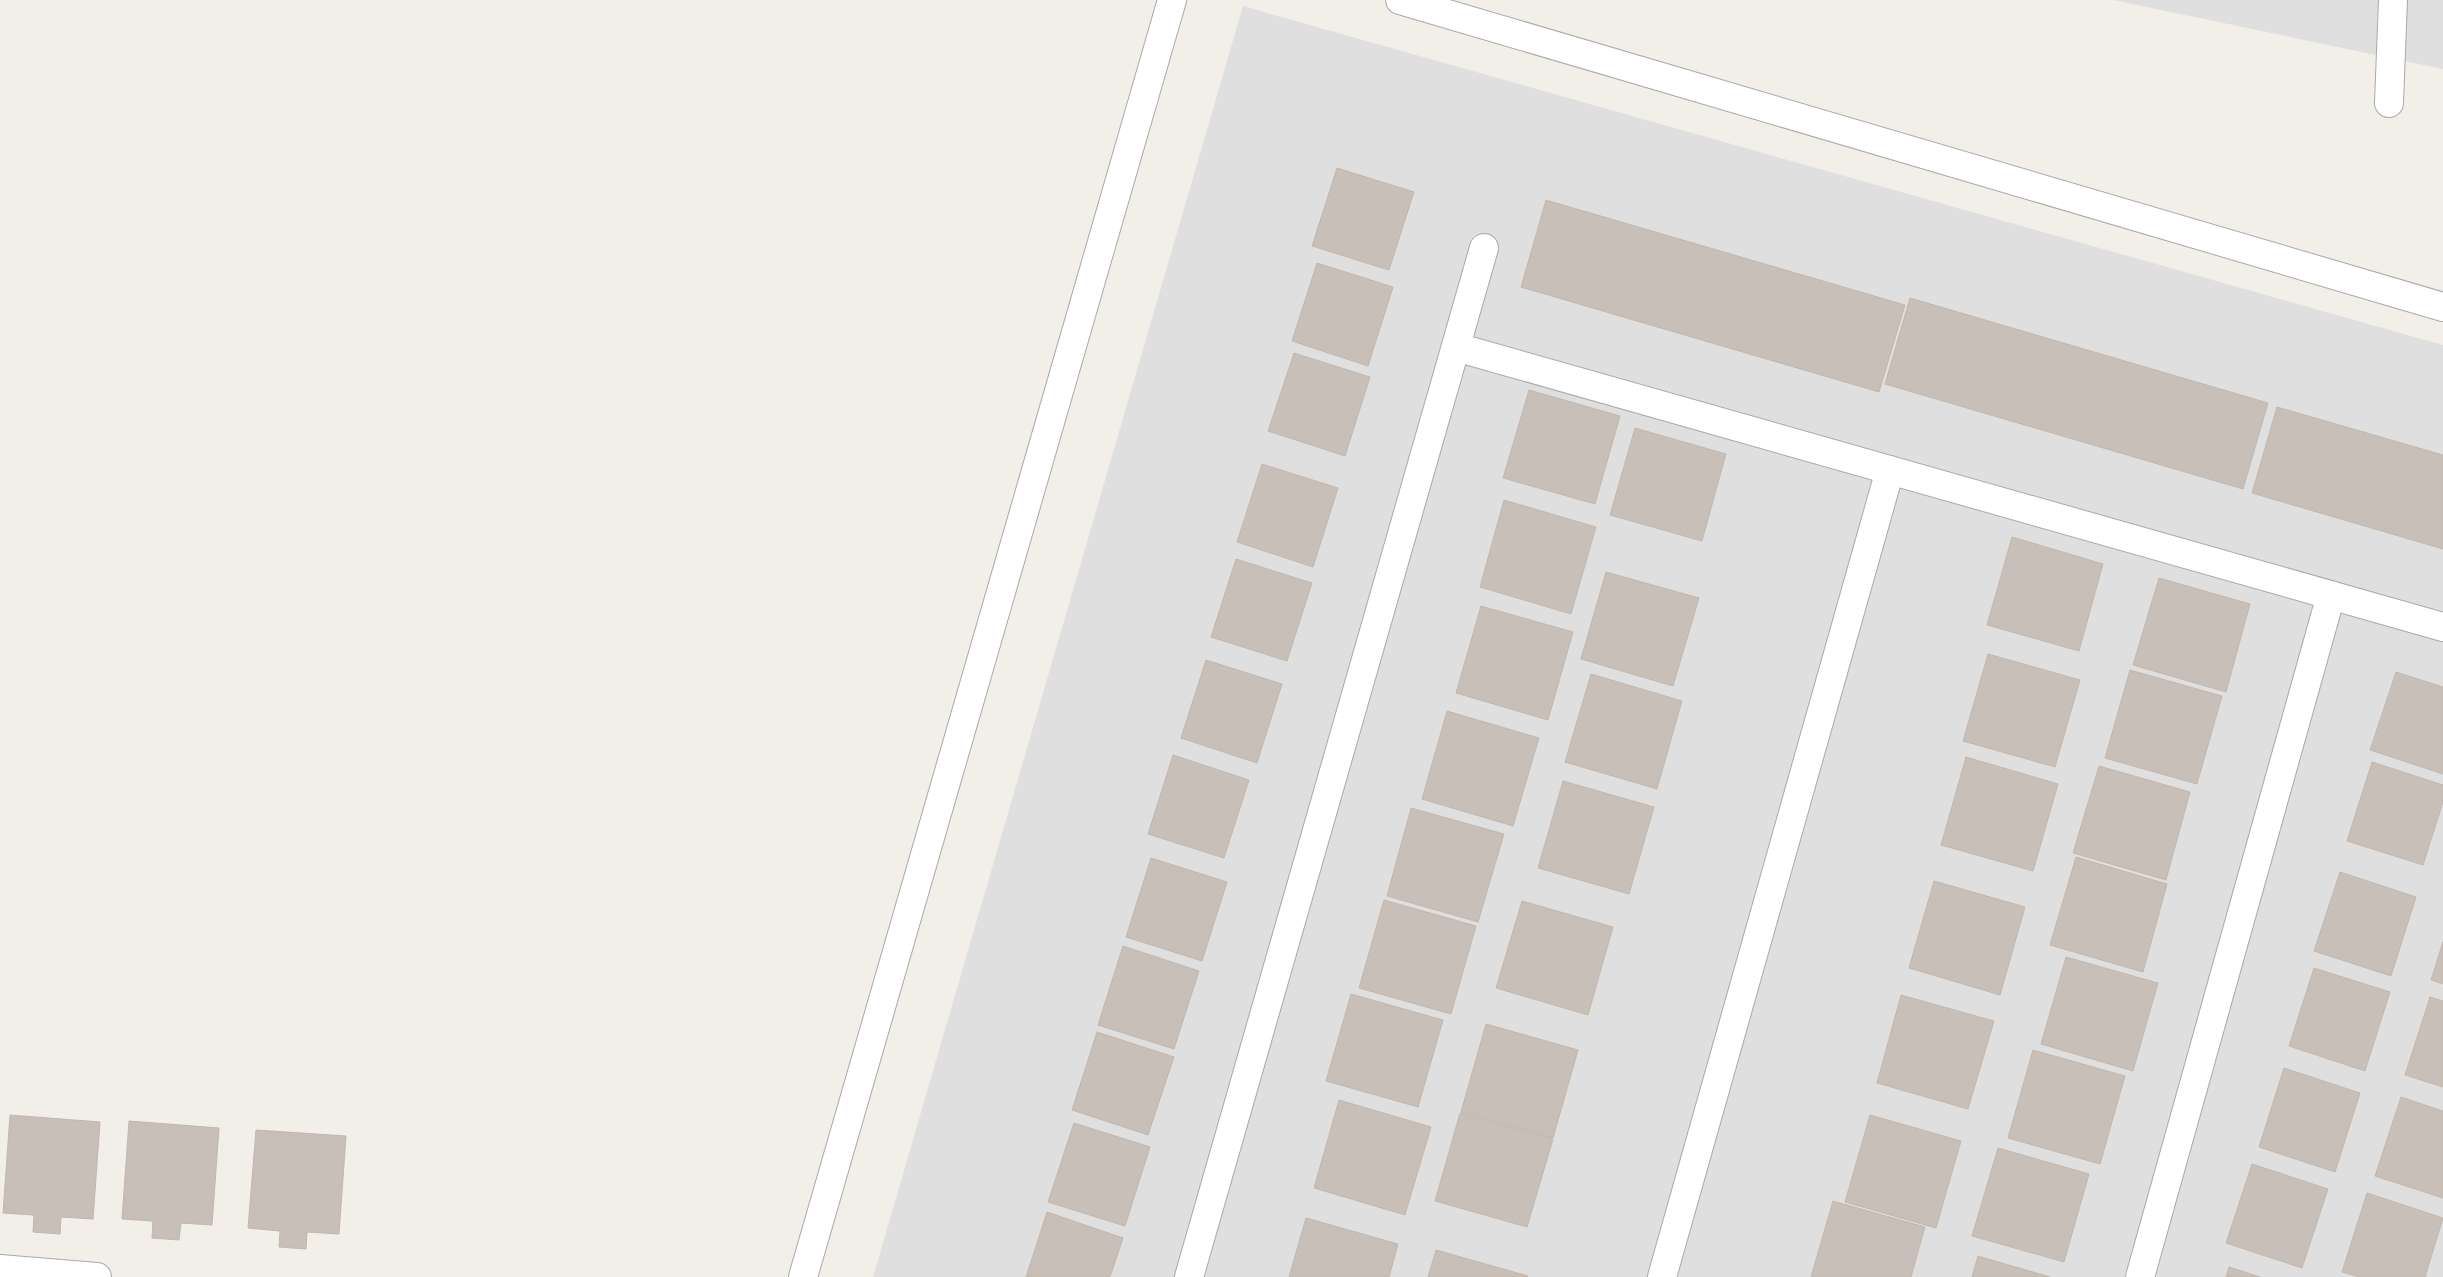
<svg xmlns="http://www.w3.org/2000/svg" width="2443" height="1277" font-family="Jost,sans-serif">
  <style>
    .residential { fill: #e0dfdf }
    .building { fill: #c7bfb8; stroke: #c4b6ab }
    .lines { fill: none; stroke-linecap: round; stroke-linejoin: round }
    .street-casing { stroke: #a9a9a9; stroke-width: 30 }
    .street { stroke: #fff; stroke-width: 28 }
  </style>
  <rect width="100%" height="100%" fill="#f2efe9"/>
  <path class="residential" d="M2113 0H2443V69Z
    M1243 6 2443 345V1277H873Z"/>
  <path class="building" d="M1337 168 1414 192 1389 270 1312 246Z
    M1546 200 1905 305 1879 392 1521 287Z
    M1317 263 1393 287 1368 366 1292 341Z
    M1910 298 2268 403 2243 489 1885 384Z
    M1294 353 1370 377 1345 456 1268 431Z
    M1529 390 1620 416 1595 504 1503 478Z
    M2277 407 2443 455V549L2252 493Z
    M1635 428 1726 454 1702 541 1610 515Z
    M1262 464 1338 488 1313 567 1237 542Z
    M1504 500 1596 527 1571 614 1480 587Z
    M2012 537 2103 564 2079 651 1987 625Z
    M1236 559 1312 583 1287 661 1211 637Z
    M1606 572 1699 598 1673 686 1581 659Z
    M2159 578 2250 604 2226 692 2133 665Z
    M1481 606 1573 632 1548 720 1456 693Z
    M1988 654 2080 680 2055 767 1963 741Z
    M1206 660 1282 684 1257 763 1181 738Z
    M2130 670 2222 696 2197 784 2105 758Z
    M2396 672 2443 687V774L2370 750Z
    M1591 674 1682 701 1657 789 1565 762Z
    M1447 711 1539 738 1513 826 1422 799Z
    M1173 755 1249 780 1224 858 1148 834Z
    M1966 757 2058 784 2033 871 1941 845Z
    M2372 762 2443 785V802L2423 865 2347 841Z
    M2099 766 2190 792 2166 880 2073 853Z
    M1563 781 1654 807 1629 894 1538 868Z
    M1411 808 1504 834 1478 922 1387 896Z
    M2076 857 2167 884 2143 972 2050 945Z
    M1151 858 1227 882 1202 961 1126 937Z
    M2340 872 2416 897 2391 976 2314 951Z
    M1934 881 2025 907 2000 995 1909 968Z
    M1384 900 1476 926 1451 1014 1359 988Z
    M1522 901 1613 927 1588 1015 1496 988Z
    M2443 942V984L2431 980Z
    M1123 946 1199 971 1174 1049 1098 1025Z
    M2066 957 2158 983 2133 1071 2041 1044Z
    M2314 968 2390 992 2365 1071 2289 1046Z
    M1351 994 1443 1020 1418 1107 1326 1081Z
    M1901 995 1994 1021 1968 1109 1877 1083Z
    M2430 997 2443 1001V1087L2405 1075Z
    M1486 1024 1578 1050 1553 1138 1461 1112Z
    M1097 1032 1174 1057 1148 1135 1072 1110Z
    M2033 1050 2125 1076 2100 1164 2008 1138Z
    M2284 1068 2360 1093 2335 1172 2259 1147Z
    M2401 1097 2443 1111V1198L2375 1176Z
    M1339 1100 1431 1127 1405 1215 1314 1188Z
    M1460 1113 1553 1139 1527 1227 1435 1201Z
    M10 1115 100 1122 93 1219 61 1217 60 1234 33 1232 34 1215 3 1213Z
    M1870 1115 1961 1141 1936 1228 1845 1202Z
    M129 1121 219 1128 212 1225 181 1223 179 1240 152 1238 153 1221 122 1219Z
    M1074 1123 1150 1147 1125 1226 1048 1202Z
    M256 1130 346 1136 339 1234 307 1232 306 1249 279 1247 280 1231 248 1228Z
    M1998 1148 2089 1174 2064 1262 1972 1236Z
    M2252 1164 2328 1189 2302 1268 2226 1243Z
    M2367 1193 2443 1218 2425 1277H2359L2342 1272Z
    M1833 1201 1925 1227 1911 1277H1811Z
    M1047 1212 1123 1238 1110 1277H1026Z
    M1306 1218 1398 1244 1389 1277H1289Z
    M1436 1250 1528 1276 1527 1277H1428Z
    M1978 1256 2050 1277H1972Z
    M2229 1267 2260 1277H2226Z"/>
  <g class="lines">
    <g class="street-casing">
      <path id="street" d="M1400 0 2443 307
        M2389 103 2393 0
        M1456 347 2443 627
        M0 1269 97 1277
        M803 1277 1172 0
        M1189 1277 1484 248
        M1662 1277 1890 470
        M2140 1277 2331 595"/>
    </g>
    <use href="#street" class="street"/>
  </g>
</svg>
